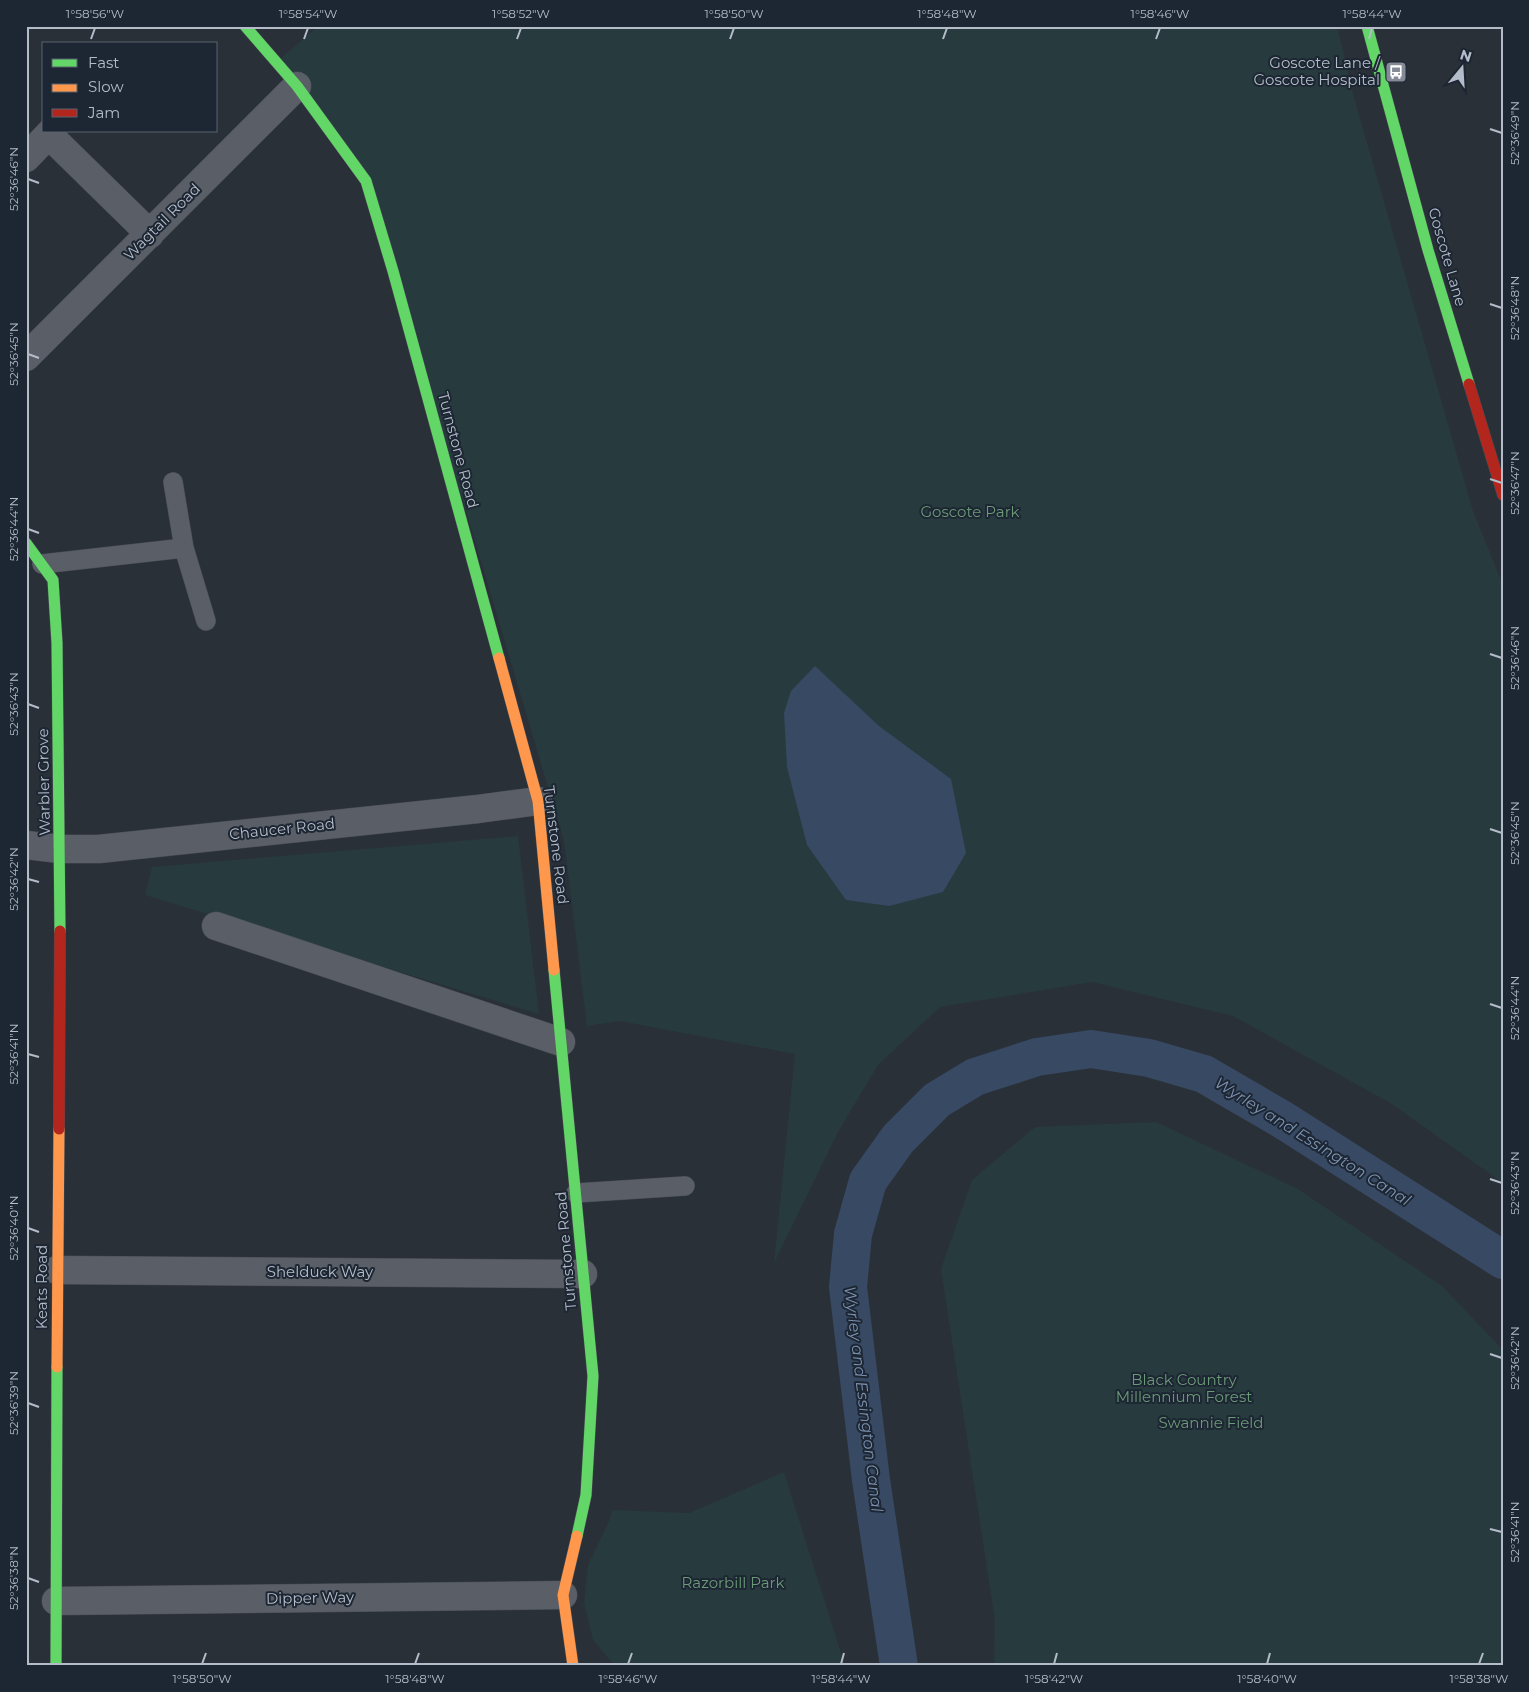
<svg xmlns="http://www.w3.org/2000/svg" width="1529" height="1692" font-family="Montserrat,sans-serif">
  <style>
    .green { fill: #273a3e }
    .water { fill: #384963 }
    .lines { fill: none; stroke-linecap: round; stroke-linejoin: round }
    .canal { stroke: #384963; stroke-width: 38 }
    .lane-casing { stroke: #484c53; stroke-width: 20 }
    .street-casing { stroke: #484c53; stroke-width: 29 }
    .fast-casing { stroke: #484c53; stroke-width: 12 }
    .slow-casing { stroke: #484c53; stroke-width: 12 }
    .jam-casing { stroke: #484c53; stroke-width: 12 }
    .lane { stroke: #5a5e66; stroke-width: 19 }
    .street { stroke: #5a5e66; stroke-width: 28 }
    .fast { stroke: #63d668; stroke-width: 11 }
    .slow { stroke: #ff974d; stroke-width: 11 }
    .jam { stroke: #b3261e; stroke-width: 11 }
    .ticks { fill: none; stroke: #b4bcc9; stroke-width: 2 }
    .labels { text-anchor: middle; stroke-width: 4; stroke-linejoin: round; paint-order: stroke }
    .poi-label { font-size: 15px; fill: #b4bcc9; stroke: #1d2633; text-anchor: end }
    .street-label { font-size: 15px; fill: #b4bcc9; stroke: #1d2633 }
    .park-label { font-size: 15px; fill: #6b9a76; stroke: #1d2633 }
    .water-label { font-size: 16px; font-style: italic; fill: #7c92b1; stroke: #1d2633 }
    .neatline { fill: none; stroke: #b4bcc9; stroke-width: 2 }
    .ticks-label { font-size: 12px; text-anchor: middle; fill: #b4bcc9 }
  </style>
  <rect width="100%" height="100%" fill="#2a3038"/>
  <path class="green" d="M318 26H1337L1355 101 1473 511 1503 585V1183L1392 1104 1233 1016 1092 982 940 1007 878 1065 838 1132 774 1263 795 1054 620 1021 587 1026 564 841 368 181 279 60Z
    M518 836 539 1014 145 895 152 867Z
    M1156 1122 1298 1189 1442 1286 1503 1350V1666H994L995 1620 941 1269 972 1180 1035 1127Z
    M784 1472 845 1666H615L593 1640 584 1603 588 1565 610 1519 612 1510 689 1513Z"/>
  <path class="water" d="M815 666 879 726 951 779 966 853 943 892 889 906 846 900 807 845 787 767 784 713 791 691Z"/>
  <g class="lines">
    <path class="canal" d="M899 1666 871 1480 848 1287 853 1234 868 1181 898 1139 937 1100 975 1077 1037 1057 1091 1049 1149 1058 1204 1074 1283 1120 1503 1260"/>
    <g class="lane-casing">
      <path id="lane" d="M184 548 206 621
        M42 564 184 548 173 482
        M576 1193 685 1186"/>
    </g>
    <g class="street-casing">
      <path id="street" d="M49 135 150 234
        M26 158 52 131
        M26 357 297 86
        M26 845 60 849H99L478 809 538 801
        M216 926 561 1042
        M57 1270 583 1274
        M56 1601 563 1595"/>
    </g>
    <g class="fast-casing">
      <path id="fast" d="M245 26 297 86 366 181 393 271 499 658
        M1367 26 1428 250 1469 384
        M26 543 53 580 57 643 60 931
        M554 970 593 1376 586 1495 577 1536
        M56 1666 57 1367"/>
    </g>
    <g class="slow-casing">
      <path id="slow" d="M499 658 538 801 554 970
        M57 1367 59 1129
        M573 1666 563 1595 577 1536"/>
    </g>
    <g class="jam-casing">
      <path id="jam" d="M1469 384 1503 495
        M59 1129 60 931"/>
    </g>
    <use href="#lane" class="lane"/>
    <use href="#street" class="street"/>
    <use href="#fast" class="fast"/>
    <use href="#slow" class="slow"/>
    <use href="#jam" class="jam"/>
  </g>
  <path class="ticks" d="M91 39 95 28M304 39 308 28M517 39 521 28M730 39 734 28M943 39 947 28M1156 39 1160 28M1369 39 1372 28M1490 129 1502 133M28 179 39 183M1490 304 1502 308M28 354 39 358M1490 479 1502 483M28 529 39 533M1490 654 1502 658M28 704 39 708M1490 829 1502 833M28 879 39 882M1490 1004 1502 1008M28 1054 39 1057M1490 1179 1502 1183M28 1228 39 1232M1490 1354 1502 1358M28 1403 39 1407M1490 1529 1502 1532M28 1578 39 1582M202 1664 206 1653M415 1664 419 1653M628 1664 632 1653M841 1664 844 1653M1054 1664 1057 1653M1267 1664 1270 1653M1479 1664 1483 1653"/>
  <defs>
    <g id="bus-square" transform="scale(1.125)"><rect x="-9" y="-9" width="18" height="18" rx="4" fill="#848b96" stroke="#1d2633"/><path d="M-5-6H5V4H4V6H2V4H-2V6H-4V4H-5ZM-3.5-4V0h7V-4ZM-3.5 1.2v1.5H-2V1.2ZM2 1.2v1.5H3.5V1.2Z" fill="#fff"/></g>
  </defs>
  <g fill-rule="evenodd">
    <use href="#bus-square" x="1396" y="72"/>
  </g>
  <g class="labels">
    <g class="poi-label">
      <text x="1380" y="68">Goscote Lane /<tspan x="1380" dy="17">Goscote Hospital</tspan></text>
    </g>
    <g class="street-label">
      <text transform="translate(162 222) rotate(-45)" y="5">Wagtail Road</text>
      <text transform="translate(1447 257) rotate(74)" y="5">Goscote Lane</text>
      <text transform="translate(458 450) rotate(75)" y="5">Turnstone Road</text>
      <text transform="translate(44 782) rotate(-91)" y="5">Warbler Grove</text>
      <text transform="translate(282 829) rotate(-6)" y="5">Chaucer Road</text>
      <text transform="translate(556 845) rotate(83)" y="5">Turnstone Road</text>
      <text transform="translate(566 1251) rotate(-95)" y="5">Turnstone Road</text>
      <text x="320" y="1277">Shelduck Way</text>
      <text transform="translate(42 1287) rotate(-90)" y="5">Keats Road</text>
      <text transform="translate(310 1598) rotate(-1)" y="5">Dipper Way</text>
    </g>
    <g class="park-label">
      <text x="970" y="517">Goscote Park</text>
      <text x="1184" y="1385">Black Country<tspan x="1184" dy="17">Millennium Forest</tspan></text>
      <text x="1211" y="1428">Swannie Field</text>
      <text x="733" y="1588">Razorbill Park</text>
    </g>
    <g class="water-label">
      <text transform="translate(1313 1141) rotate(32)" y="6">Wyrley and Essington Canal</text>
      <text transform="translate(864 1399) rotate(83)" y="6">Wyrley and Essington Canal</text>
    </g>
  </g>
  <rect width="1529" height="1692" fill="none" stroke="#1d2633" stroke-width="55"/>
  <rect x="42" y="42" width="175" height="90" fill="#1d2633" stroke="#59626f"/>
  <rect x="52" y="59" width="25" height="8" fill="#63d668" stroke="#59626f"/>
  <text x="88" y="68" font-size="15" fill="#b4bcc9">Fast</text>
  <rect x="52" y="84" width="25" height="8" fill="#ff974d" stroke="#59626f"/>
  <text x="88" y="92" font-size="15" fill="#b4bcc9">Slow</text>
  <rect x="52" y="109" width="25" height="8" fill="#b3261e" stroke="#59626f"/>
  <text x="88" y="118" font-size="15" fill="#b4bcc9">Jam</text>
  <g transform="translate(1462 68) rotate(18)" stroke="#1d2633" stroke-width="4" paint-order="stroke">
  <path d="M0-4L9 19L0 12L-9 19Z" fill="#b4bcc9"/>
  <text y="-8" font-size="14" font-weight="bold" text-anchor="middle" fill="#b4bcc9">N</text>
  </g>
  <rect x="28" y="28" width="1474" height="1636" class="neatline"/>
  <g class="ticks-label">
    <text x="95" y="18">1°58'56"W</text>
    <text x="308" y="18">1°58'54"W</text>
    <text x="521" y="18">1°58'52"W</text>
    <text x="734" y="18">1°58'50"W</text>
    <text x="947" y="18">1°58'48"W</text>
    <text x="1160" y="18">1°58'46"W</text>
    <text x="1372" y="18">1°58'44"W</text>
    <text transform="translate(1515 133) rotate(-90)" y="4">52°36'49"N</text>
    <text transform="translate(14 179) rotate(-90)" y="4">52°36'46"N</text>
    <text transform="translate(1515 308) rotate(-90)" y="4">52°36'48"N</text>
    <text transform="translate(14 354) rotate(-90)" y="4">52°36'45"N</text>
    <text transform="translate(1515 483) rotate(-90)" y="4">52°36'47"N</text>
    <text transform="translate(14 529) rotate(-90)" y="4">52°36'44"N</text>
    <text transform="translate(1515 658) rotate(-90)" y="4">52°36'46"N</text>
    <text transform="translate(14 704) rotate(-90)" y="4">52°36'43"N</text>
    <text transform="translate(1515 833) rotate(-90)" y="4">52°36'45"N</text>
    <text transform="translate(14 879) rotate(-90)" y="4">52°36'42"N</text>
    <text transform="translate(1515 1008) rotate(-90)" y="4">52°36'44"N</text>
    <text transform="translate(14 1054) rotate(-90)" y="4">52°36'41"N</text>
    <text transform="translate(1515 1183) rotate(-90)" y="4">52°36'43"N</text>
    <text transform="translate(14 1228) rotate(-90)" y="4">52°36'40"N</text>
    <text transform="translate(1515 1358) rotate(-90)" y="4">52°36'42"N</text>
    <text transform="translate(14 1403) rotate(-90)" y="4">52°36'39"N</text>
    <text transform="translate(1515 1532) rotate(-90)" y="4">52°36'41"N</text>
    <text transform="translate(14 1578) rotate(-90)" y="4">52°36'38"N</text>
    <text x="202" y="1683">1°58'50"W</text>
    <text x="415" y="1683">1°58'48"W</text>
    <text x="628" y="1683">1°58'46"W</text>
    <text x="841" y="1683">1°58'44"W</text>
    <text x="1054" y="1683">1°58'42"W</text>
    <text x="1267" y="1683">1°58'40"W</text>
    <text x="1479" y="1683">1°58'38"W</text>
  </g>
</svg>
